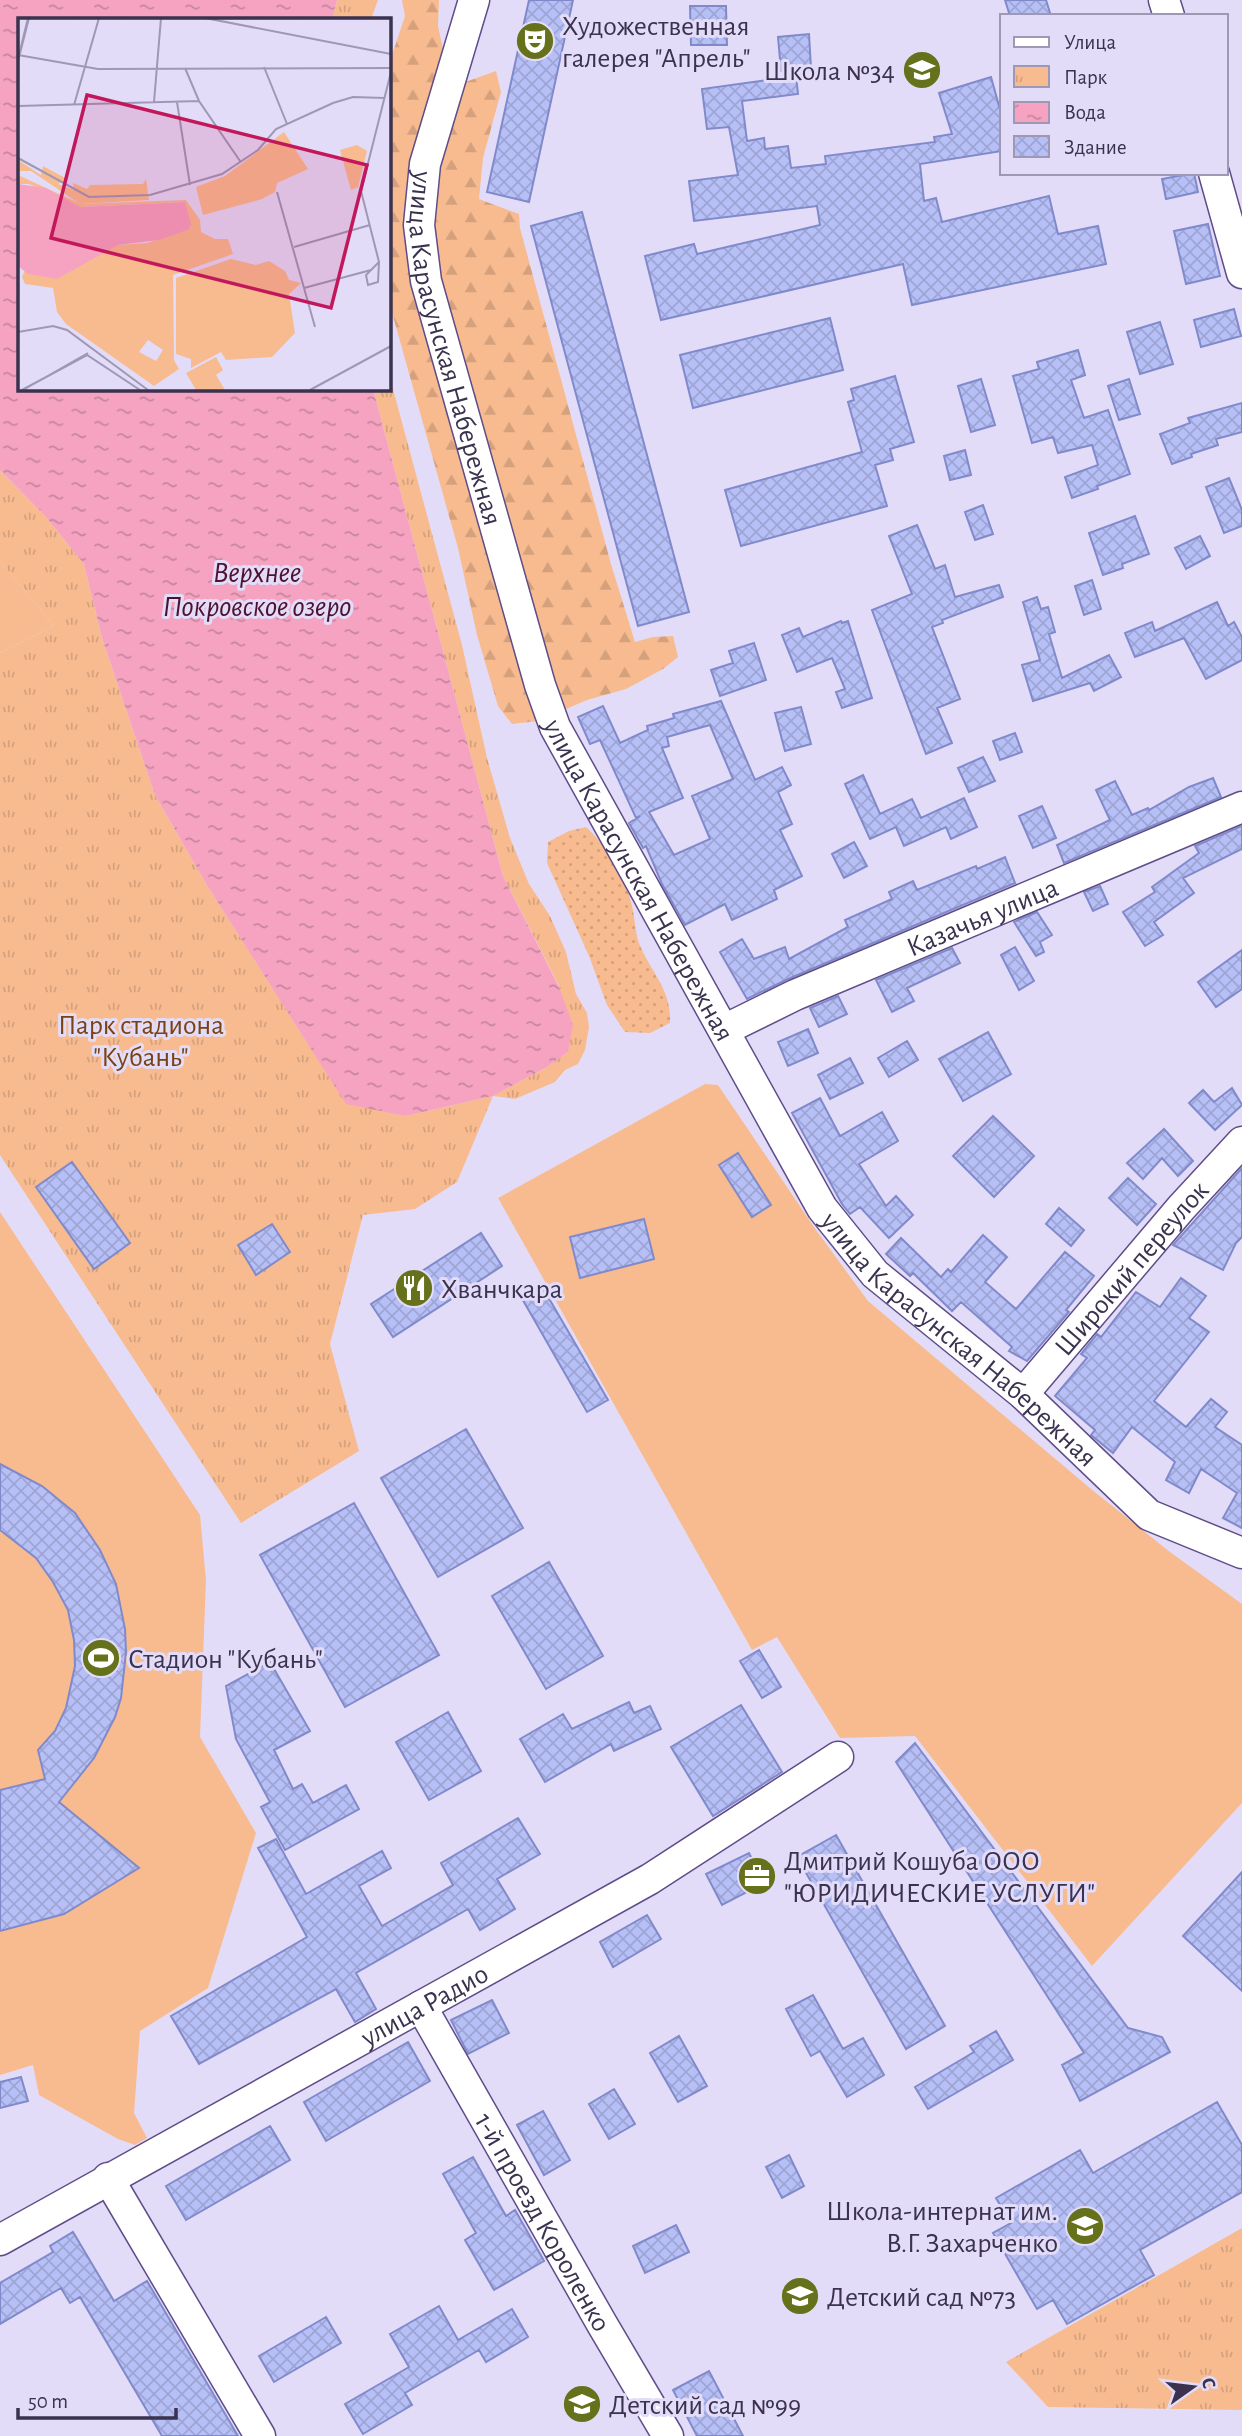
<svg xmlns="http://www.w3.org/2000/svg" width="1242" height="2436" font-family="'Alegreya Sans',sans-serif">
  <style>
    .grass { fill: url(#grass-dots) }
    .forest { fill: url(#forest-firs) }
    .park { fill: url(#park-tufts); fill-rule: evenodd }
    .pitch { fill: #f8bb8f }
    .water { fill: url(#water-ripples) }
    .building { fill: url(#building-cross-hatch); stroke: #808acb; stroke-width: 2; fill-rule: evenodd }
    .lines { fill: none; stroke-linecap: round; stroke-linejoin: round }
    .minor-casing { stroke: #5f4c89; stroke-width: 33 }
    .minor { stroke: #fff; stroke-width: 30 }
    .labels { text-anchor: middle; stroke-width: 6; stroke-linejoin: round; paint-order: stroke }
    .poi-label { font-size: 28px; fill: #3a324e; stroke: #e3dcf9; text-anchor: start }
    .street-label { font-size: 28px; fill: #3a324e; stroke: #e3dcf9 }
    .park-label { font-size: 28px; fill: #784212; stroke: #e3dcf9 }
    .water-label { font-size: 30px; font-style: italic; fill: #4f122e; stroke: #e3dcf9 }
    .inset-road { fill: none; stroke: #9f98b5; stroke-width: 2 }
    .view { fill: #c2185b; fill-opacity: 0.15; stroke: #c2185b; stroke-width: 3.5 }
    .inset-edge { fill: none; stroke: #3a324e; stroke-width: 3.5 }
  </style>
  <defs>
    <pattern id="grass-dots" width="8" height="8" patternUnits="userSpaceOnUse" patternTransform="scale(1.75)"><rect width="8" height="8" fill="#f8bb8f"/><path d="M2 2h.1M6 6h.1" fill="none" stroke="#d5a17d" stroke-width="1.8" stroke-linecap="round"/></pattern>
    <pattern id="forest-firs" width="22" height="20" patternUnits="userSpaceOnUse" patternTransform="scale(1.75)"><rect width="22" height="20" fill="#f8bb8f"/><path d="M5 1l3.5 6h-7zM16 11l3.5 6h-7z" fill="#d5a17d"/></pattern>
    <pattern id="park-tufts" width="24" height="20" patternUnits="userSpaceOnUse" patternTransform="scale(1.75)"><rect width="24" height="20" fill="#f8bb8f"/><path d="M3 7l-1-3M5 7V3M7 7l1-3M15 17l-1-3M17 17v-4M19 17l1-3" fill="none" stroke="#d5a17d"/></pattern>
    <pattern id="water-ripples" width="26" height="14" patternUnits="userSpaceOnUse" patternTransform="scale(1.75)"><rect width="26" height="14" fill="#f5a3c0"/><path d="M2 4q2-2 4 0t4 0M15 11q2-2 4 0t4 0" fill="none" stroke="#c7859e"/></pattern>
    <pattern id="building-cross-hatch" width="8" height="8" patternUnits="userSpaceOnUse" patternTransform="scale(1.75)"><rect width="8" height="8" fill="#b7c0f6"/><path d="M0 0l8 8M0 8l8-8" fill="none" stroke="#9ea5d5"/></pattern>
  </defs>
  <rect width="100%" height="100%" fill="#e3dcf9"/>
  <path class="grass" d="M586 827C608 847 626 877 632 906 635 918 635 932 639 943 651 973 672 990 670 1023L650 1033 625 1032 607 1005 589 956 547 863 548 842 569 831Z"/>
  <path class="forest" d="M402 0H439L438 26 443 49 436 71 435 93 496 71 501 92 483 158 479 199 519 214 520 228 611 564 635 642 653 637 673 636 678 657 663 669 626 689 587 700 538 721 512 724 498 706 477 635 458 548 389 302 388 67 405 16Z"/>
  <path class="park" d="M337 0H378L371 19H332Z
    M389 374 462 645 487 758 510 838 529 884 550 916 566 952 576 994 587 1013 589 1027 585 1050 578 1064 565 1070 555 1082 515 1099 493 1096 457 1182 415 1209 363 1215 330 1344 359 1451 241 1523 0 1155V653L54 626 0 561V470L46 517 84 564 102 638 155 795 208 887 346 1103 405 1116 493 1096 547 1067 568 1052 559 986 503 876 373 389 388 388ZM72 1162 130 1243 94 1268 37 1187Z
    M1242 2228V2410L1048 2407 1006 2362Z"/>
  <path class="pitch" d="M0 561 54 626 0 653Z
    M705 1084 718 1085 816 1230 868 1301 1091 1489 1170 1552 1242 1604V1803L1092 1966 915 1736 840 1738 777 1637 752 1650 498 1198Z
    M0 1212 200 1515 206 1580 200 1737 256 1833 208 1988 140 2031 134 2113 147 2138 135 2145 118 2139 39 2095 33 2065 0 2075Z"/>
  <path class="water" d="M0 0H337L332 19H19V388L373 389 503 876 559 987 573 1025 568 1052 547 1067 493 1096 405 1116 346 1104 208 887 155 795 102 638 84 564 46 517 0 470Z"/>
  <path class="building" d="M529 0H573L529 202 487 192Z
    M1005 0H1046L1051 16H1010Z
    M690 6H726L727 45H691Z
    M809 34 811 68 781 71 778 37Z
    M796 76 798 94 742 101 747 141 764 138 765 149 788 146 791 168 826 164 825 156 935 142 934 137 952 134 939 93 991 77 1002 117V151L920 164 924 201 936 198 942 222 1049 196 1058 234 1098 226 1106 264 912 305 903 264 661 320 645 256 694 244 697 254 820 225 817 206 694 221 689 181 738 175 729 127 707 129 702 89Z
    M1194 173 1198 192 1166 199 1162 179Z
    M582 212 689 612 638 626 531 226Z
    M1208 224 1220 276 1186 284 1174 231Z
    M1234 309 1241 336 1201 347 1194 320Z
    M830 318 843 370 693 408 680 355Z
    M1160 322 1173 364 1140 374 1127 332Z
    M1078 350 1085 375 1071 380 1084 418 1108 410 1130 474 1097 486 1098 489 1072 498 1065 477 1098 465 1092 445 1058 453 1053 437 1032 443 1013 376 1039 369 1037 362Z
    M895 376 914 442 890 449 893 460 875 465 887 506 741 546 725 490 862 452 848 402 854 400 851 389Z
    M981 379 995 425 971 432 958 386Z
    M1129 379 1140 414 1119 420 1108 386Z
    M1242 403V432L1216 439 1218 445 1191 454 1192 457 1172 464 1160 434 1190 423 1188 418Z
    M965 450 971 475 950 480 944 456Z
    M1229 478 1242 510V526L1224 533 1206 487Z
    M983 505 993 534 975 540 965 512Z
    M1135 516 1149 554 1122 564 1123 568 1103 575 1089 533Z
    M917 525 935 569 945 565 955 597 999 585 1003 597 942 620 943 623 932 627 960 699 937 708 952 743 926 754 872 610 912 594 889 536Z
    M1200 536 1210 556 1186 569 1175 548Z
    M1092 580 1101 609 1084 615 1075 586Z
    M1037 597 1041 609 1048 607 1055 632 1049 634 1062 678 1109 655 1121 677 1094 691 1090 683 1033 701 1022 665 1040 660 1023 602Z
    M1217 602 1228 626 1234 622 1242 637V660L1206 679 1184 638 1135 657 1125 633 1152 622 1155 631Z
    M841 621 842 623 848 621 872 698 842 708 836 692 845 689 832 658 797 672 782 635 799 628 803 637Z
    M754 643 766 680 720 696 711 670 733 663 729 651Z
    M721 701 755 780 782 767 791 785 778 792 792 824 780 830 802 876 774 890 777 899 732 920 725 904 685 925 662 884 646 846 643 848 629 823 640 816 636 818 600 740 590 744 578 717 603 706 620 743 648 730 647 726 674 718 673 714ZM710 725 733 779 692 796 710 839 674 855 649 812 683 798 662 748 669 746 667 737Z
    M801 707 811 744 785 751 775 713Z
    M1015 733 1022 752 1000 760 993 741Z
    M983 757 995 781 969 792 958 768Z
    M863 775 880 814 912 799 921 818 964 798 977 827 951 839 946 827 904 846 896 827 870 839 845 784Z
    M1213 778 1221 797 1064 863 1057 845 1110 820 1096 790 1115 781 1132 815 1148 808 1149 810 1189 787Z
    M1042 806 1056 838 1033 848 1019 816Z
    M1242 826V849L1183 878 1194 893 1154 922 1163 935 1145 946 1123 912 1155 892 1152 887 1199 853 1195 846Z
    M854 842 867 866 844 878 832 854Z
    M1005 857 1015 883 788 979 747 999 720 952 742 939 754 959 785 947 789 959 848 927 845 920 892 899 889 892 913 881 917 890 976 866 977 869Z
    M1100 886 1108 904 1093 911 1084 892Z
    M1037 912 1052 935 1040 942 1044 952 1036 956 1014 922Z
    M1015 947 1034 981 1019 990 1001 955Z
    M952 948 960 963 907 988 914 1001 892 1012 876 980Z
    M1242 950V989L1216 1007 1198 982Z
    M838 996 847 1014 819 1027 810 1008Z
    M808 1029 818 1053 788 1066 778 1042Z
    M988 1032 1011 1074 963 1101 939 1059Z
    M907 1041 918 1060 889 1077 878 1058Z
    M850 1058 863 1083 830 1099 818 1075Z
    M1232 1088 1242 1105 1215 1130 1189 1103 1203 1090 1214 1102Z
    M820 1098 840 1136 882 1112 898 1141 859 1164 886 1206 896 1196 913 1215 889 1238 860 1207 850 1214 842 1204 792 1113Z
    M993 1116 1034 1156 994 1197 953 1156Z
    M1164 1129 1193 1161 1178 1176 1162 1158 1143 1179 1127 1163Z
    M738 1153 771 1205 752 1217 719 1165Z
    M72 1162 130 1243 94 1269 36 1187Z
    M1242 1168V1237L1236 1243 1223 1270 1173 1245Z
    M1128 1178 1156 1204 1137 1225 1109 1198Z
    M1059 1208 1084 1230 1071 1246 1046 1224Z
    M644 1219 654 1259 580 1278 570 1237Z
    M272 1224 290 1252 256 1275 238 1245Z
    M481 1233 502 1266 393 1337 371 1304Z
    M983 1235 1007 1257 985 1282 1016 1309 1065 1252 1094 1276 1066 1310 1069 1312 1027 1361 1009 1351 1012 1347 961 1302 952 1311 913 1273 910 1276 886 1254 901 1238 941 1277 948 1269 951 1272Z
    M1181 1278 1206 1296 1189 1318 1209 1332 1154 1401 1186 1427 1211 1399 1227 1412 1215 1427 1242 1445V1528L1223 1518 1237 1493 1201 1469 1189 1493 1166 1480 1175 1462 1132 1427 1113 1453 1091 1435 1095 1430 1055 1396 1087 1358 1081 1354 1094 1338 1097 1334 1101 1337 1136 1292 1160 1307Z
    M540 1283 608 1400 587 1412 520 1295Z
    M466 1429 523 1528 438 1577 381 1478Z
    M0 1464 42 1486 75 1513 100 1550 116 1584 125 1629 126 1652 121 1698 115 1717 94 1758 59 1802 139 1868 64 1914 0 1931V1790L45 1779 38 1750 55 1731 66 1708 75 1666 74 1640 68 1610 53 1582 36 1558 0 1530Z
    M354 1503 439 1655 345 1707 260 1555Z
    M549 1562 603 1656 546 1689 492 1596Z
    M759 1650 781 1687 762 1698 740 1661Z
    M270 1662 310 1731 274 1750 293 1789 302 1784 313 1803 346 1785 359 1809 285 1850 261 1807 270 1802 236 1739 226 1686Z
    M629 1702 634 1713 650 1706 661 1729 614 1751 611 1744 545 1782 520 1739 563 1714 572 1729Z
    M741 1705 782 1772 713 1816 671 1747Z
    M448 1712 481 1771 429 1800 396 1742Z
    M915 1743 1128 2028 1162 2037 1170 2052 1080 2101 1062 2065 1084 2053 896 1762Z
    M518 1818 540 1854 497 1879 515 1909 480 1930 468 1909 356 1973 376 2009 355 2022 336 1989 199 2064 171 2016 307 1937 258 1848 276 1839 306 1894 382 1851 391 1868 359 1886 382 1926 453 1885 441 1863Z
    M836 1835 945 2026 906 2049 797 1857Z
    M749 1853 764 1883 722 1905 706 1874Z
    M1242 1872V1991L1183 1936Z
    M647 1915 661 1939 613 1967 600 1942Z
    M813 1995 843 2049 863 2038 884 2075 847 2097 820 2051 811 2056 786 2009Z
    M492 2000 509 2033 468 2054 451 2020Z
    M996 2031 1013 2060 928 2109 915 2087 974 2052 970 2046Z
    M679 2036 707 2086 678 2102 650 2053Z
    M408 2042 430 2081 326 2141 304 2102Z
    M21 2077 28 2101 0 2108V2082Z
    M614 2089 635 2124 609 2139 589 2104Z
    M1217 2102 1242 2145V2192L1140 2250 1154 2275 1067 2324 1053 2300 1037 2309 993 2233 1011 2223 996 2198 1080 2150 1093 2173Z
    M543 2111 570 2160 544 2175 517 2125Z
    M270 2126 290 2160 186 2220 166 2186Z
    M789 2155 804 2186 782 2198 766 2167Z
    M473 2157 506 2216 515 2210 544 2261 494 2290 465 2240 476 2233 443 2174Z
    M676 2225 689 2252 645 2273 633 2246Z
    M73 2232 114 2301 147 2281 238 2436H162L80 2297 70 2303 61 2288 0 2324V2283L53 2252 50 2246Z
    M439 2306 458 2340 512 2309 528 2337 486 2362 479 2350 405 2393 412 2405 363 2434 345 2404 409 2367 390 2334Z
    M326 2317 341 2343 274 2382 259 2356Z
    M709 2371 743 2436H697L673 2390Z"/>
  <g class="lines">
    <g class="minor-casing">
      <g id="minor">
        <path id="s1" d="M474 0 425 164 419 225 426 281 540 685 555 727 822 1208 875 1274 1023 1394 1149 1515 1242 1553"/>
        <path d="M1164 0 1169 16"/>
        <path d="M1214 173 1242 273"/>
        <path id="s2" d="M724 1030 795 995 1242 807"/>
        <path id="s3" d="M1023 1394 1181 1208 1242 1142"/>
        <path id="s4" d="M421 2006 602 2324 668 2436"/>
        <path d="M108 2178 260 2436"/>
        <path id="s5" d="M0 2240 650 1879 838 1757"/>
      </g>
    </g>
    <use href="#minor" class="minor"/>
  </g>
  <defs>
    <g id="theatre-disc" transform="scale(2.0125)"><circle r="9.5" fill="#66711b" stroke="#e3dcf9"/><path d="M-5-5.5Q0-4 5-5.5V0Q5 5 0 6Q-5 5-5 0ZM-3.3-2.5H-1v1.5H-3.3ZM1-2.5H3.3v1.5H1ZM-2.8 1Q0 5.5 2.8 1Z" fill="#fff"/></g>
    <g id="school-disc" transform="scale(2.0125)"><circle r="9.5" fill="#66711b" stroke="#e3dcf9"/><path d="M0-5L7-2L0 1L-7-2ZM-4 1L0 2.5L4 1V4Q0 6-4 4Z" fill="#fff"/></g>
    <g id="restaurant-disc" transform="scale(2.0125)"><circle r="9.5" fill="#66711b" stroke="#e3dcf9"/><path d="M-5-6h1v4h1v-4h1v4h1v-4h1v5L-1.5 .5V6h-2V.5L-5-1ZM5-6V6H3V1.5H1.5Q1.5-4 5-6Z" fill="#fff"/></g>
    <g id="stadium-disc" transform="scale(2.0125)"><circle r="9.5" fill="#66711b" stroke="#e3dcf9"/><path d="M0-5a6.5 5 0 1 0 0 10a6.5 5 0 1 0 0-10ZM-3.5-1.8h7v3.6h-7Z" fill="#fff"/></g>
    <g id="office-disc" transform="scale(2.0125)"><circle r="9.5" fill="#66711b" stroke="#e3dcf9"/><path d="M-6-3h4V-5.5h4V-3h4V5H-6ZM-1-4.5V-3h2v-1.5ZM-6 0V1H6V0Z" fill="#fff"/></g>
  </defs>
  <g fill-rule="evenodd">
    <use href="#theatre-disc" x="535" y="41"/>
    <use href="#school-disc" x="922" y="70"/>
    <use href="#restaurant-disc" x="414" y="1288"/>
    <use href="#stadium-disc" x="101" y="1658"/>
    <use href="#office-disc" x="757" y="1876"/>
    <use href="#school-disc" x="1085" y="2226"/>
    <use href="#school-disc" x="800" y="2296"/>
    <use href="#school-disc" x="582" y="2404"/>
  </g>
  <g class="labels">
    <g class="poi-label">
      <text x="562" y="35">Художественная<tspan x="562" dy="32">галерея "Апрель"</tspan></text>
      <text x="895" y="80" text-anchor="end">Школа №34</text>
      <text x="441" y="1298">Хванчкара</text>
      <text x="128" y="1668">Стадион "Кубань"</text>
      <text x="784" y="1870">Дмитрий Кошуба ООО<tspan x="784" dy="32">"ЮРИДИЧЕСКИЕ УСЛУГИ"</tspan></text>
      <text x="1058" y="2220" text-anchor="end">Школа-интернат им.<tspan x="1058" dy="32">В.Г. Захарченко</tspan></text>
      <text x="827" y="2306">Детский сад №73</text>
      <text x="609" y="2414">Детский сад №99</text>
    </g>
    <g class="street-label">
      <text dy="10" stroke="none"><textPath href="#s1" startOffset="360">улица Карасунская Набережная</textPath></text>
      <text dy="10" stroke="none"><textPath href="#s1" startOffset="928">улица Карасунская Набережная</textPath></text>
      <text dy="10" stroke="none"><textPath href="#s2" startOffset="282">Казачья улица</textPath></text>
      <text dy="10" stroke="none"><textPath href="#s3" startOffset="166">Широкий переулок</textPath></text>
      <text dy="10" stroke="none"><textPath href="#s1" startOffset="1494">улица Карасунская Набережная</textPath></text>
      <text dy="10" stroke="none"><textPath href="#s5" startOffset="485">улица Радио</textPath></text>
      <text dy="10" stroke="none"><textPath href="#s4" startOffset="248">1-й проезд Короленко</textPath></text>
    </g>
    <g class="park-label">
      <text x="141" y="1034">Парк стадиона<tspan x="141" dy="32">"Кубань"</tspan></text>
    </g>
    <g class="water-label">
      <text x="257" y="582">Верхнее<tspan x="257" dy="34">Покровское озеро</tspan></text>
    </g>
  </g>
  <g transform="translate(18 18)">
    <rect width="373" height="373" fill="#e3dcf9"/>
    <path d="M0 142 23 157 25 148 49 161 40 166 56 172 55 165 69 171 72 167 125 166 128 161 131 182 62 186 13 153H0Z" fill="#f8bb8f"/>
    <path d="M339 127 349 133 340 169 333 172 322 132ZM0 157 63 186 168 182 182 202 183 214 197 221H210L215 236 155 257 156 342 161 351 136 368 48 306 39 294 35 270 7 266 4 259 7 252 10 255 100 227 129 225 170 212 167 184 62 189 11 166H0ZM130 322 145 332 138 343 121 334Z" fill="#f8bb8f" fill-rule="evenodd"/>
    <path d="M266 114 290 151 259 165 257 174 244 181 185 197 178 169 207 158ZM107 232 111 253 85 258 86 242ZM213 241 238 247 251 243 267 253 271 262 283 265 271 276 277 315 254 339 208 342 203 334 173 350V341L158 336V260ZM198 339 205 352 198 357 207 372H178L168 355Z" fill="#f8bb8f"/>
    <path d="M0 166 28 170 62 189 167 184 173 206 170 212 141 222 100 227 39 261 10 256 0 248Z" fill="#f5a3c0"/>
    <path class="inset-road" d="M187 0 373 36M0 37 80 51 373 50M1 37 10 0M0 43 11 0M246 49 269 106M167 50 181 83 222 143M136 84 143 0M159 84 172 167M56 87 81 0M0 88 181 83M0 140 71 179 132 177 204 156 240 132 258 111 315 85 335 79 367 80M259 174 297 309M276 229 352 207M361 244 348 257 350 267 360 264 361 244 343 173 373 54M286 270 353 252M0 314 35 308 49 312 130 372M4 372 69 337 122 372M5 372 70 335M292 372 373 328"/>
    <path class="view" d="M69 77 349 147 313 290 33 220Z"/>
    <rect width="373" height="373" class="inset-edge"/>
  </g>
  <rect x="1000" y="14" width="228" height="161" fill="#e3dcf9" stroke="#9f98b5" stroke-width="2"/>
  <rect x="1014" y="37" width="35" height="10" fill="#ffffff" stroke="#9f98b5" stroke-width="2"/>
  <text x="1064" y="49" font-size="21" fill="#3a324e">Улица</text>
  <rect x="1014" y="66" width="35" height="21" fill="url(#park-tufts)" stroke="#9f98b5" stroke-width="2"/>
  <text x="1064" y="84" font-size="21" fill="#3a324e">Парк</text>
  <rect x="1014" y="102" width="35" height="21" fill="url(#water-ripples)" stroke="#9f98b5" stroke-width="2"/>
  <text x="1064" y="119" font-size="21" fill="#3a324e">Вода</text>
  <rect x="1014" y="136" width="35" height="21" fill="url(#building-cross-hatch)" stroke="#9f98b5" stroke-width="2"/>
  <text x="1064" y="154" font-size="21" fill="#3a324e">Здание</text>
  <g transform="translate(1193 2387) rotate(76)" stroke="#e3dcf9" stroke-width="5" paint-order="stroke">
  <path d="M0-5L12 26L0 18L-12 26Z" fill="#3a324e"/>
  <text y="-10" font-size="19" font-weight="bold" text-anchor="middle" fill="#3a324e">С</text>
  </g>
  <path d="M18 2408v10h158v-10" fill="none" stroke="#3a324e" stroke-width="3.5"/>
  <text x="28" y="2408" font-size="21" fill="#3a324e" stroke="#e3dcf9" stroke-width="5" paint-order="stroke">50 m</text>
</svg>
